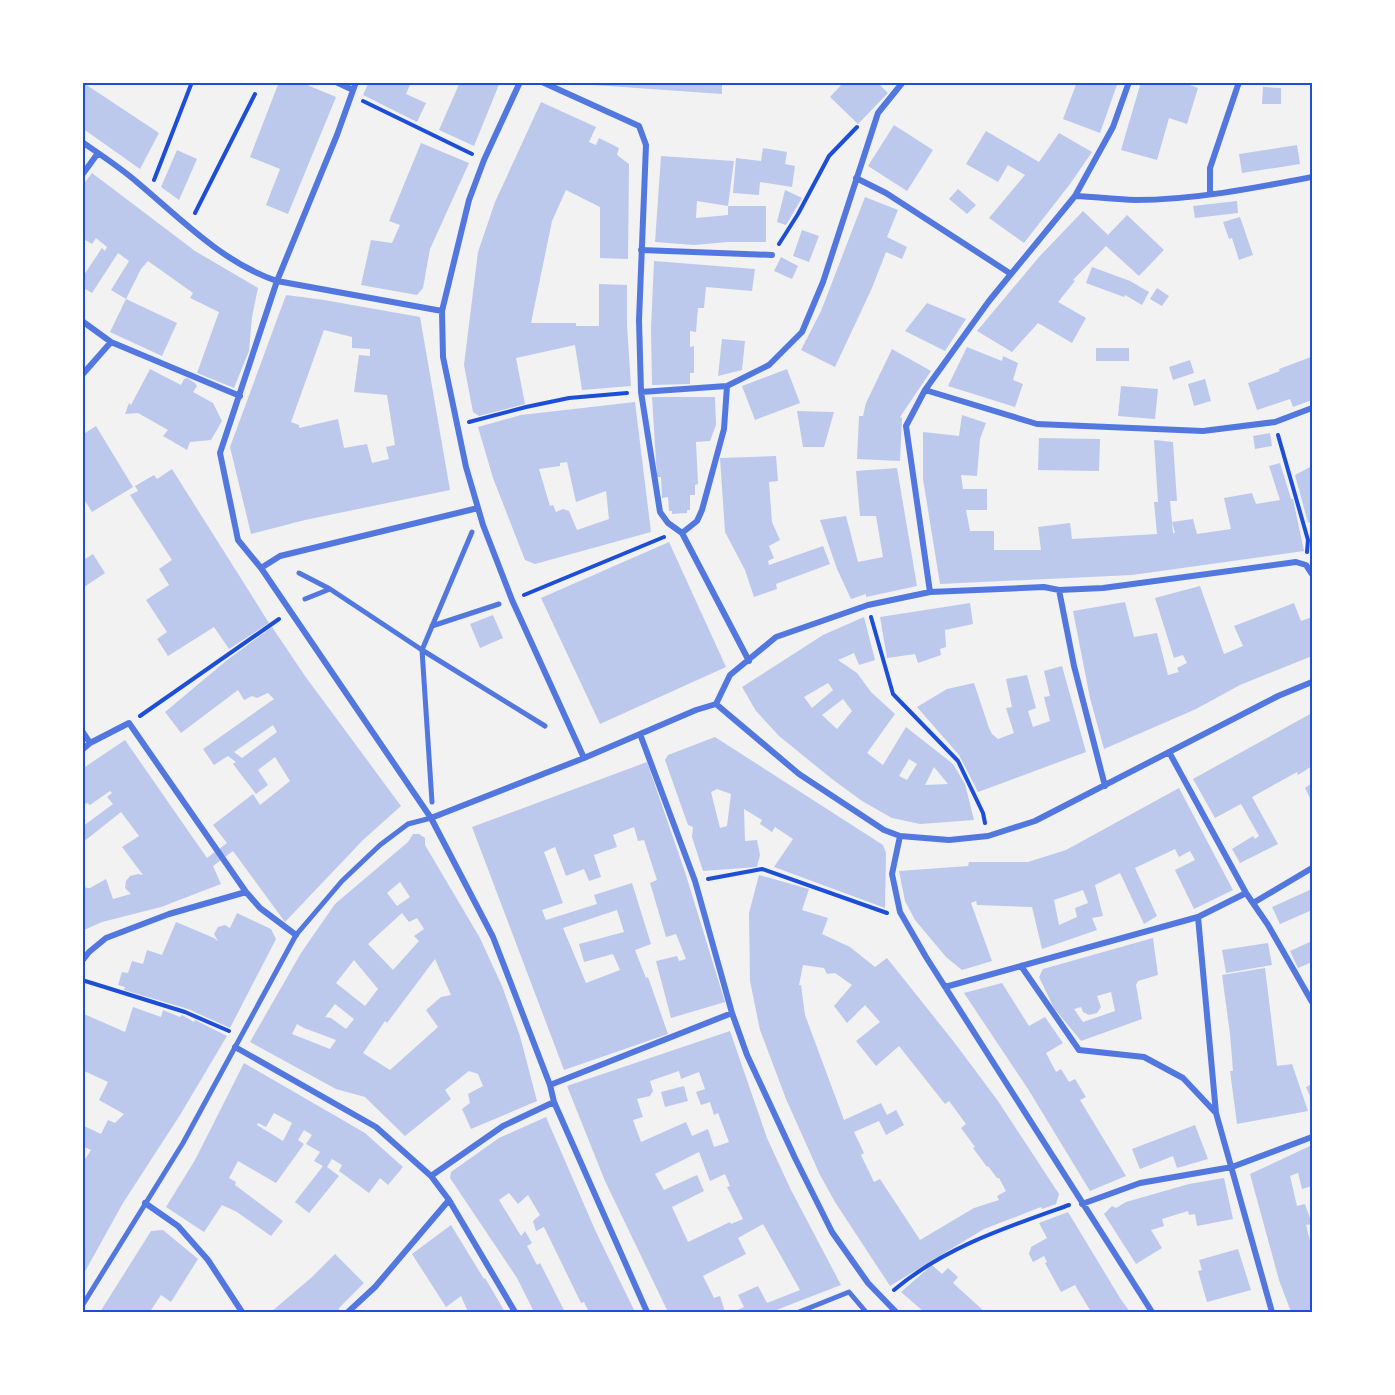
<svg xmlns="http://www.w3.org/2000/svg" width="1395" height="1395" font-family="Quicksand,sans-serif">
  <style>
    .building { fill: #bdc9ec; fill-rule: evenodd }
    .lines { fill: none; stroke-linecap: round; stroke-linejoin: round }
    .path { stroke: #1d4ed8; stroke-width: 4 }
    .pedestrian { stroke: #5277de; stroke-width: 5 }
    .minor { stroke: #5277de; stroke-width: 6 }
    .neatline { fill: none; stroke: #1d4ed8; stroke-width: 2 }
  </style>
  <rect width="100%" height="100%" fill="#f2f2f2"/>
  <path class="building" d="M82 82 159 133 140 169 82 128Z
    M279 82H300L336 97 288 214 266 205 280 169 250 157Z
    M369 82H411L406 94 426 103 417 122 363 95Z
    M460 82H500L474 146 439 130Z
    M594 82H722V94L594 85Z
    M844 82H877L888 93 858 124 830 97Z
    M1077 82H1118L1100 133 1063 119Z
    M1141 82H1182L1198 88 1187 124 1169 118 1157 160 1121 150Z
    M1263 87 1281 88V104H1262Z
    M541 102 596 127 589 142 596 145 599 138 619 148 617 155 629 164 628 259 600 258V207L566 190 552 221 531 323H576V326H599V284L627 285V325L631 386 582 390 575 345 516 358 525 404 479 416 473 412 464 365 478 252 495 202Z
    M894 125 933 150 907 191 868 166Z
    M986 131 1039 162 1059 133 1092 152 1070 184 1024 243 989 218 1025 175 1008 165 998 182 966 164Z
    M421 143 469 163 430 249 423 288 417 295 361 285 371 240 392 243 400 225 389 221Z
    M1297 145 1300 164 1242 173 1239 154Z
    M763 148 787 152 785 164 795 166 792 187 760 182 759 195 733 193 736 158 761 161Z
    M177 150 197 159 179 200 161 187Z
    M661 156 734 161 728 206 697 201 696 218 728 215V206H766V242H728L694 245 655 242Z
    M92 173 195 251 258 288 252 317 249 351 234 388 197 373 219 312 190 298 193 293 148 261 141 269 126 299 177 323 162 356 110 332 126 299 111 290 129 261 118 253 92 293 82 287V278L102 248 105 251 107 247 96 238 92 244 82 238V186Z
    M958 189 976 205 967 214 949 199Z
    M785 190 802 198 786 225 777 222Z
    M865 197 898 210 887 237 907 247 902 259 886 252 872 288 835 367 801 350 821 311Z
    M1237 201 1238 213 1195 218 1193 206Z
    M1083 211 1108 235 1127 215 1164 250 1139 276 1106 246 1073 280 1075 281 1058 302 1086 318 1072 343 1038 323 1012 352 977 331 1039 257Z
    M1240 217 1253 255 1239 260 1232 238 1229 239 1223 222Z
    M802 230 819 236 809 262 793 256Z
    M781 257 798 266 792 279 774 271Z
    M654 261 755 269 752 291 706 287 704 308H698L696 332 690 331V347L694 346V373H690V384L652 385 651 328Z
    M1092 267 1130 281 1149 292 1142 305 1125 295 1124 297 1086 283Z
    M1157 288 1169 296 1162 306 1150 299Z
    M286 295 324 300 420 317 450 490 305 520 251 534 230 447ZM324 330 352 337V348L370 349V356L359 355 354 392 387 395 395 445 386 447 389 459 372 463 367 444 344 448 338 419 299 428V425L291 422Z
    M927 303 966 319 945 351 905 331Z
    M722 339 745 341 742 370 718 376Z
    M967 347 1002 361 1003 356 1018 363 1013 380 1023 384 1015 407 948 386Z
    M1096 348H1129V361H1096Z
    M892 349 931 371 900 417 902 418 900 461 857 459 859 416H863L866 403Z
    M1311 357 1312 400 1293 407 1290 399 1257 410 1248 383 1280 371 1279 369Z
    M1190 360 1194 373 1173 380 1169 367Z
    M150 369 181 385 184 379 187 378 195 383 197 386 193 392 213 403 222 421 211 440 190 442 187 450 163 436 168 430 138 413 125 414 129 403 131 405Z
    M787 369 800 403 755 420 742 386Z
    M1205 379 1211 401 1194 406 1188 384Z
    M1121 386 1158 389 1155 419 1118 416Z
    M652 397H715L716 425 710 441 696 442 698 484 695 485V495H690V510H687V513L672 514V511H669L668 497 662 498 661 477H657Z
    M635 402 651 532 535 564 525 560 493 478 478 427 521 415ZM567 462 576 502 606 491 609 519 577 530 569 511 563 509 556 512 553 505 550 506 539 469 560 466V463Z
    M797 411 834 412 824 447H803Z
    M962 415 986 423 980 439 977 476 961 475 963 489H987V510H966L970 531H994V550H1041L1038 527 1070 523 1072 539 1157 534 1154 502H1158L1154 440 1173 442 1177 501H1170L1173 533H1175L1172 522 1193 519 1197 534 1231 529 1224 498 1252 493 1256 504 1280 500 1269 466 1280 463 1291 499H1293L1304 551 1132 575 940 584 923 479V432L959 436Z
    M96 426 133 487 92 512 82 496V435Z
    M1270 433 1272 446 1255 449 1253 436Z
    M1039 438 1100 439 1099 471 1038 470Z
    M776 456 778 481 769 482 772 522 780 540 769 546 774 558 768 561 769 565 823 546 830 564 776 584 777 589 754 597 745 570 725 532 720 458Z
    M1312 466V521L1308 523 1295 475Z
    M897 468 917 586 866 597V594L851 599 837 569 820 520 846 516 858 562 883 557 876 516H860L856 471Z
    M172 469 269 623 229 649 214 627 168 656 157 639 167 632 146 600 169 585 159 569 172 560 130 495 138 491 135 486 154 475 157 479Z
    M669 542 726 667 600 724 541 598Z
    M93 554 105 573 84 587 82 584V561Z
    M1200 586 1224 654 1243 646 1234 626 1294 603 1301 621 1312 617V656L1240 685 1196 709 1104 749 1090 698 1073 611 1125 602 1134 637 1157 633 1168 675 1179 672 1177 668 1187 663 1183 655 1174 658 1155 598Z
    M970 603 973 624 945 630 946 647 940 649 941 655 918 663 915 654 887 658 880 617Z
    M493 615 503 638 480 648 470 624Z
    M864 617 875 660 859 665 854 653 838 660 857 673 871 692 895 714 867 753 883 765 906 727 953 764 965 784 974 820 920 824 892 818 862 801 832 779 779 736 756 711 742 687 823 635ZM828 683 833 690 812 708 804 697ZM843 699 852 711 837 729 822 715ZM909 759 917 764 907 780 899 776ZM934 767 948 784 925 785Z
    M272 627 305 676 401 806 363 840 285 922 233 851 213 866 221 884 161 907 102 922 82 931V882L86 888H90L106 879 113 899 131 894 125 888 126 881 130 876 138 874 143 875 122 847 139 836 121 812 82 843V827L113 804 107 797 112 793 110 791 90 805 87 803 82 806V769L125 740 207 858 227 843 213 825 253 794 260 805 290 781 275 757 258 770 268 785 256 794 233 764 236 762 228 756 214 765 203 749 274 699 268 693 257 698 252 696 244 700 238 690 181 733 165 712 226 661ZM273 725 277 732 242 758 234 752Z
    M1062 666 1086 752 978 792 959 755 917 707 947 689 974 683 989 728 992 734 998 739 1014 733 1006 708 1012 707 1006 679 1027 675 1036 708 1028 711 1033 727 1050 721 1044 697 1050 696 1044 671Z
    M1312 713V766L1298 775 1297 772 1252 797 1278 844 1240 863 1232 849 1253 836 1255 839 1259 836 1241 804 1215 818 1193 779Z
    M715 737 883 845 886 853 885 908 774 867 793 839 775 827 772 832 760 824 762 820 744 809 745 841 757 840 760 855 757 867 703 871 692 837 693 827 688 825 665 760 668 755ZM717 789 731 794 727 826 720 828 711 792Z
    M647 762 685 872 725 1002 671 1018 656 961 677 956 679 961 686 959 676 934 666 937 650 883 657 880 644 840 638 841 634 827 613 835 617 847 594 855 601 877 589 881 584 869 566 876 555 847 544 852 563 903 542 910 546 920 597 904 594 895 632 883 651 944 635 950 646 978 648 977 668 1034 564 1070 472 827ZM617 910 624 932 579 944 584 962 613 954 620 970 586 983 563 928Z
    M1312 783V802L1305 788Z
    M1179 788 1233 890 1194 909 1175 870 1195 860 1190 851 1179 857 1175 849 1135 868 1157 916 1144 924 1120 873 1095 885 1103 916 1092 918 1097 930 1042 949 1032 907 977 905 976 901 971 903 992 961 962 970 946 957 915 920 905 901 899 871 968 866 969 862H1028L1066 850ZM1083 890 1088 903 1075 908 1077 917 1059 925 1054 900Z
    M413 834H419L425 838V845L480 938 490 960 502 986 520 1036 537 1101 471 1129 462 1109 470 1103 468 1094 483 1086 478 1074 469 1071 445 1090 451 1099 405 1136 365 1097 336 1089 250 1042 301 953 335 904 408 842ZM400 882 410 897 397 906 387 893ZM402 913 409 922 417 918 424 929 414 936 419 941 393 970 368 944ZM435 959 451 995 441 997 426 1010 438 1027 390 1070 363 1053 385 1021 387 1023ZM354 960 378 989 365 1006 336 983ZM335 1004 354 1019 346 1029 331 1018 325 1017ZM297 1024 304 1028 336 1040 330 1049 292 1034Z
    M759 875 809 889 802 910 828 918 822 934 850 947 875 967 887 958 954 1042 998 1101 1059 1194 1056 1204 1042 1209 1041 1207 984 1229 890 1286 835 1202 820 1175 786 1099 760 1030 750 981 749 913ZM803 965 824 968 827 974 835 973 852 985 834 1006 847 1023 865 1005 880 1022 856 1041 876 1066 899 1046 945 1104 949 1101 966 1124 961 1128 975 1147 973 1148 987 1167 988 1166 997 1178H999L1006 1191 997 1196 999 1200 974 1208 920 1240 880 1179 874 1182 861 1155 864 1153 854 1132 879 1121 886 1135 904 1125 896 1110 887 1115 881 1103 844 1120 805 1015 801 985H799Z
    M1312 889V910L1280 924 1272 907Z
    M237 913 271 929 276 939 230 1028 188 1009 124 990 125 987 118 985 122 972 128 973 132 961 143 964 147 950 162 955 176 922 214 938 218 941 214 934 218 927 225 925 230 928Z
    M1153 938 1158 975 1138 981 1136 985 1142 1019 1081 1041 1054 1008 1039 977 1043 969ZM1111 992 1115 1011 1083 1022 1074 1009 1081 1007 1083 1012 1089 1015 1097 1013 1101 1007 1097 996Z
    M1312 941V962L1298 968 1290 951Z
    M1268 943 1272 965 1226 973 1222 950Z
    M1265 968 1277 1066 1292 1064 1308 1111 1237 1124 1230 1071H1233L1230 1034 1222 975Z
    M1002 983 1029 1026 1045 1017 1063 1043 1046 1053 1056 1072 1061 1069 1069 1082 1075 1079 1086 1097 1080 1100 1126 1176 1090 1191 1028 1089 964 993Z
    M133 1007 161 1017 163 1010 180 1017 182 1015 194 1022 195 1020 227 1036 180 1115 123 1203 82 1277V1158H86L91 1150 82 1146V1125L101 1134 108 1120 115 1123 124 1114 99 1100 108 1082 82 1070V1019L84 1014 125 1032Z
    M730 1031 767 1138 790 1188 841 1285 771 1312H733L744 1307 738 1295 758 1286 767 1303 800 1290 763 1224 738 1238 746 1254 703 1276 714 1298 720 1296 725 1312H668L605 1181 567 1086ZM679 1071 681 1079 699 1072 705 1089 696 1092 701 1105 710 1102 714 1115 718 1113 729 1142 714 1147 708 1129 692 1136 686 1122 641 1142 633 1120 643 1117 637 1099 650 1096 653 1091 650 1081ZM699 1152 710 1181 725 1174 730 1186 727 1187 743 1219 731 1224 730 1222 688 1242 672 1207 704 1191 697 1175 664 1190 655 1174Z
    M244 1063 365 1133 403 1167 388 1185 380 1178 369 1193 339 1171 342 1165 332 1159 327 1167 339 1176 309 1213 295 1202 323 1166 314 1161 320 1152 306 1144 312 1135 304 1130 298 1140 304 1144 276 1183 238 1161 229 1178 236 1182 235 1185 283 1221 271 1236 237 1212 222 1205 204 1232 166 1207 195 1160ZM274 1113 292 1123 283 1141 257 1125 258 1123 266 1127Z
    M1312 1084V1101L1306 1087Z
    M684 1086 688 1101 665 1107 661 1092Z
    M546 1117 596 1232 635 1312H589L584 1302 581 1303 544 1227 536 1231 533 1221 540 1215 528 1195 518 1204 509 1193 499 1200 521 1236 525 1231 532 1243 527 1246 537 1265 540 1263 565 1312H534L517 1278 450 1178 451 1172 499 1138Z
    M1195 1125 1208 1159 1177 1168 1173 1156 1140 1169 1132 1149Z
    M1312 1145V1186L1302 1189 1298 1173 1290 1176 1297 1206 1305 1204 1312 1224 1306 1225 1312 1249V1312H1291L1279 1280 1250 1174Z
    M1224 1178 1233 1219 1197 1226 1195 1214 1189 1215 1188 1211 1162 1219 1164 1226 1151 1230 1162 1248 1136 1264 1104 1214 1112 1206 1116 1208 1126 1202 1189 1184Z
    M1068 1212 1120 1298 1130 1312H1091L1075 1285 1061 1292 1045 1263 1047 1262 1044 1256 1033 1262 1029 1254 1031 1247 1047 1238 1039 1223Z
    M451 1225 484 1279 485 1278 505 1312H468L461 1296 446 1307 412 1254Z
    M163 1230 198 1259 171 1302 161 1295 151 1310 155 1312H100L151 1231Z
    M1238 1249 1251 1290 1207 1302 1198 1271 1202 1270 1199 1260Z
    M335 1254 364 1283 338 1309 340 1310 337 1312H271L312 1277Z
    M932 1265 942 1274 948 1268 958 1277 953 1283 985 1312H924L901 1292Z"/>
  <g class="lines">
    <path class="path" d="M363 101 472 154
      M154 180 192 82
      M195 213 255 94
      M779 244 798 214 829 156 857 127
      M469 422 526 407 569 398 627 393
      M1278 435 1308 540 1307 552
      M524 595 664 537
      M871 617 893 694 958 761 983 813 985 823
      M140 716 279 619
      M708 879 762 869 887 913
      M82 980 185 1012 229 1031
      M894 1290C945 1247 1007 1227 1069 1205"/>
    <path class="pedestrian" d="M299 573 330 589 422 650 545 726
      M305 599 330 589
      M432 626 499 604
      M432 802 422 650 472 532
      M82 1306 183 1143 296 935 342 881 380 845 408 824 431 818
      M799 1312 849 1292 866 1312"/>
    <path class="minor" d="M336 82 353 90
      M356 82 337 135 277 281 220 453 238 540 261 568 431 818 493 937 550 1085 554 1102 647 1312
      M520 82 484 160 469 200 442 311 443 357 466 467 483 525 512 600 584 758
      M542 82 639 126 646 145 639 320 641 392 660 512 668 523 682 533 749 661
      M82 142C101 155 121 168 138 183 181 219 223 263 277 281L442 311
      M82 175 98 153
      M856 178 886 193 1011 274
      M1210 193V168L1239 82
      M1075 196C1095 197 1115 199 1135 200 1194 200 1255 188 1312 177
      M641 250 772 255
      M82 321 111 342 240 396
      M82 375 111 342
      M925 390 1037 424 1203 431 1275 422 1312 408
      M641 392 727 386 769 365 802 332 823 282 878 113 903 82
      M682 533 697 521 702 510 724 429 727 386
      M261 568 280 556 478 508
      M1059 590 1074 666 1105 786
      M930 592 906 426 925 390 989 301 1075 196 1113 127 1129 82
      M716 704 799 774 884 830 900 836 949 840 988 836 1035 821 1278 696 1312 682
      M716 704 730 675 776 637 868 605 930 592 1044 587 1059 590 1103 588 1296 562 1306 565 1312 574
      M82 731 90 743
      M640 734 695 881 732 1013 747 1055 795 1158 832 1232 868 1283 896 1312
      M82 750 90 743 129 723 246 892
      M1169 752 1246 893 1268 925 1312 1002
      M431 818 584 758 696 710 716 704
      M900 836 892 874 900 912 926 957 1152 1312
      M1253 903 1312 868
      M1198 917 1216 1113 1272 1312
      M82 961 89 952 106 938 169 914 246 892 260 908 296 935
      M1021 966 1079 1050 1144 1057 1183 1078 1215 1112
      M945 987 1198 917 1246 893
      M235 1047 376 1127 431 1176 449 1200 515 1312
      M550 1085 732 1013
      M431 1176 503 1126 554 1102
      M145 1203 178 1226 208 1260 242 1312
      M1082 1204 1140 1183 1232 1167 1312 1137
      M348 1312 375 1287 449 1200"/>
  </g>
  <rect width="1395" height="1395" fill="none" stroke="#ffffff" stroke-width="168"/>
  <rect x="84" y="84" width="1227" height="1227" class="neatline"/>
</svg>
